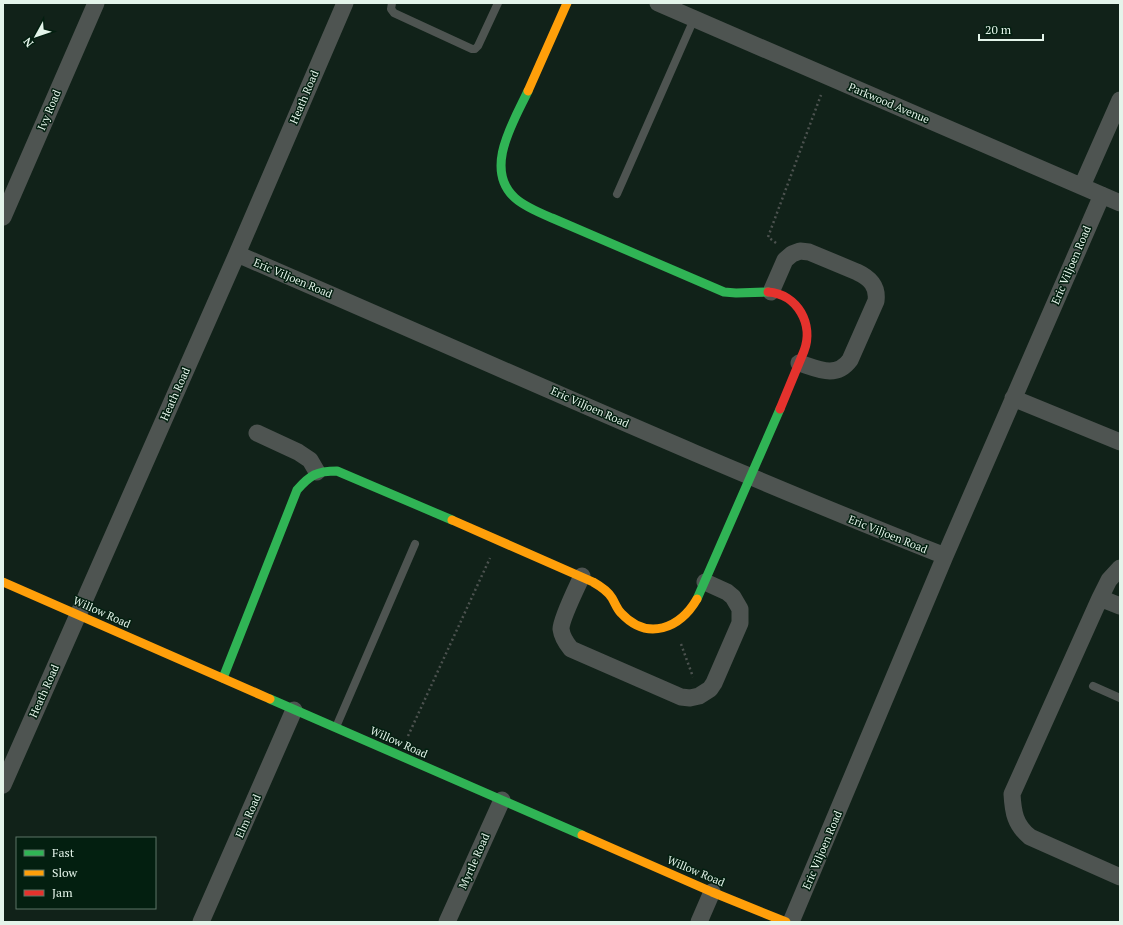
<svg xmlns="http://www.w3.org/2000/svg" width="1123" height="925" font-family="'PT Serif',serif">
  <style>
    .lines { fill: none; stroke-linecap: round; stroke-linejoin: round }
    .path { stroke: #4c524f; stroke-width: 2.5; stroke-dasharray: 2 3; stroke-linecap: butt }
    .lane { stroke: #4e5451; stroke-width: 8 }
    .street { stroke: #4e5451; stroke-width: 17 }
    .fast { stroke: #30b455; stroke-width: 9 }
    .slow { stroke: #ff9f0a; stroke-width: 9 }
    .jam { stroke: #e5322d; stroke-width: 9 }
    .labels { text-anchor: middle; stroke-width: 3; stroke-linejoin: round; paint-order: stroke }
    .street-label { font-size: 11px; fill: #e4f4ea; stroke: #031f10 }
  </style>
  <rect width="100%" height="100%" fill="#112219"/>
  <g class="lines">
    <path class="path" d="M776 243 768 237 821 95
      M681 644 693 677
      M408 736 490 558"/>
    <path class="lane" d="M392 3 391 9 394 13 472 49H475L478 46 498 3
      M617 194 694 19
      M1093 686 1120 698
      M336 727 415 544"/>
    <path class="street" d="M658 3 1120 203
      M1082 186 1120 100
      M3 217 96 3
      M237 254C472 355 706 462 945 556
      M771 292 785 260 792 254 800 251 809 252 857 272C870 278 878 286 876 301L850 360C836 379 818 369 799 363
      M1013 398 1120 442
      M257 433 298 452 310 460 317 472
      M1120 568 1109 580 1100 598 1012 794C1013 812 1015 825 1030 837L1120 877
      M582 576C577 587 561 619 561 629 562 637 566 643 571 649L681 697 690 698 699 696 710 689 714 683 740 623V609L733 597 727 592 705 582
      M1100 598 1120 606
      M3 785 237 254 345 3
      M201 922 294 710
      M447 922 502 800
      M699 922 712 892
      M791 922 945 556 1102 195"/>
    <path class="fast" d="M528 91C514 121 483 169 515 198 525 207 540 213 552 218L724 292 736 293 768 292
      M697 599 780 409
      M223 678 297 490C310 475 317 471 337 471L452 520
      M270 699 582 835"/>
    <path class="slow" d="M528 91 567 3
      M452 520 593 582C600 586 608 591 612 598 615 603 617 609 621 613 648 642 680 628 697 599
      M3 582 270 699
      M582 835 712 892 786 922"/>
    <path class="jam" d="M768 292C798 294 814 325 804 351L780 409"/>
  </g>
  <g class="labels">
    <g class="street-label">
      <text transform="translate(304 97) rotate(-67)" y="4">Heath Road</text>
      <text transform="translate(889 103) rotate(23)" y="4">Parkwood Avenue</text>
      <text transform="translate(49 110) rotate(-67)" y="4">Ivy Road</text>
      <text transform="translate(1071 265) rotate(-67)" y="4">Eric Viljoen Road</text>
      <text transform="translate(293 278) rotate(23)" y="4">Eric Viljoen Road</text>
      <text transform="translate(175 394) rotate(-66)" y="4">Heath Road</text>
      <text transform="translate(590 407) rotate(24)" y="4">Eric Viljoen Road</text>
      <text transform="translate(888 534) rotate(22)" y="4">Eric Viljoen Road</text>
      <text transform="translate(102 612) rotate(24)" y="4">Willow Road</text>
      <text transform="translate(44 691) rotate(-66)" y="4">Heath Road</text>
      <text transform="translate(399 742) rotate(24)" y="4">Willow Road</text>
      <text transform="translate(248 816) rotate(-66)" y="4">Elm Road</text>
      <text transform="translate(822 850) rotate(-67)" y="4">Eric Viljoen Road</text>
      <text transform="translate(474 861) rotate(-66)" y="4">Myrtle Road</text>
      <text transform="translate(696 871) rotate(23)" y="4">Willow Road</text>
    </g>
  </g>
  <rect width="1123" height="925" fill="none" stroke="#e4f4ea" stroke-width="8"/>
  <rect x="16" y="837" width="140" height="72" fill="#031f10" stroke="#5d7467"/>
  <rect x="24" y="850" width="20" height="6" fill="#30b455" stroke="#5d7467"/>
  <text x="52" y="857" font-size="12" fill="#e4f4ea">Fast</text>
  <rect x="24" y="870" width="20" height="6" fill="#ff9f0a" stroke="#5d7467"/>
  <text x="52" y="877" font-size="12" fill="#e4f4ea">Slow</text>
  <rect x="24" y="890" width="20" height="6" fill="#e5322d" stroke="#5d7467"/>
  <text x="52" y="897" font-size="12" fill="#e4f4ea">Jam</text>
  <g transform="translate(36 36) rotate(230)" stroke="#031f10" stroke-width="3" paint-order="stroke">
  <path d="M0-3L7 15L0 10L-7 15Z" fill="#e4f4ea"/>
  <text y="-6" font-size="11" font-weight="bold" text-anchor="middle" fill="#e4f4ea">N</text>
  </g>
  <path d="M979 34v6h64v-6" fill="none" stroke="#e4f4ea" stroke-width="2"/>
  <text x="985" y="34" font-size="12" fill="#e4f4ea" stroke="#031f10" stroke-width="3" paint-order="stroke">20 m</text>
</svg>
